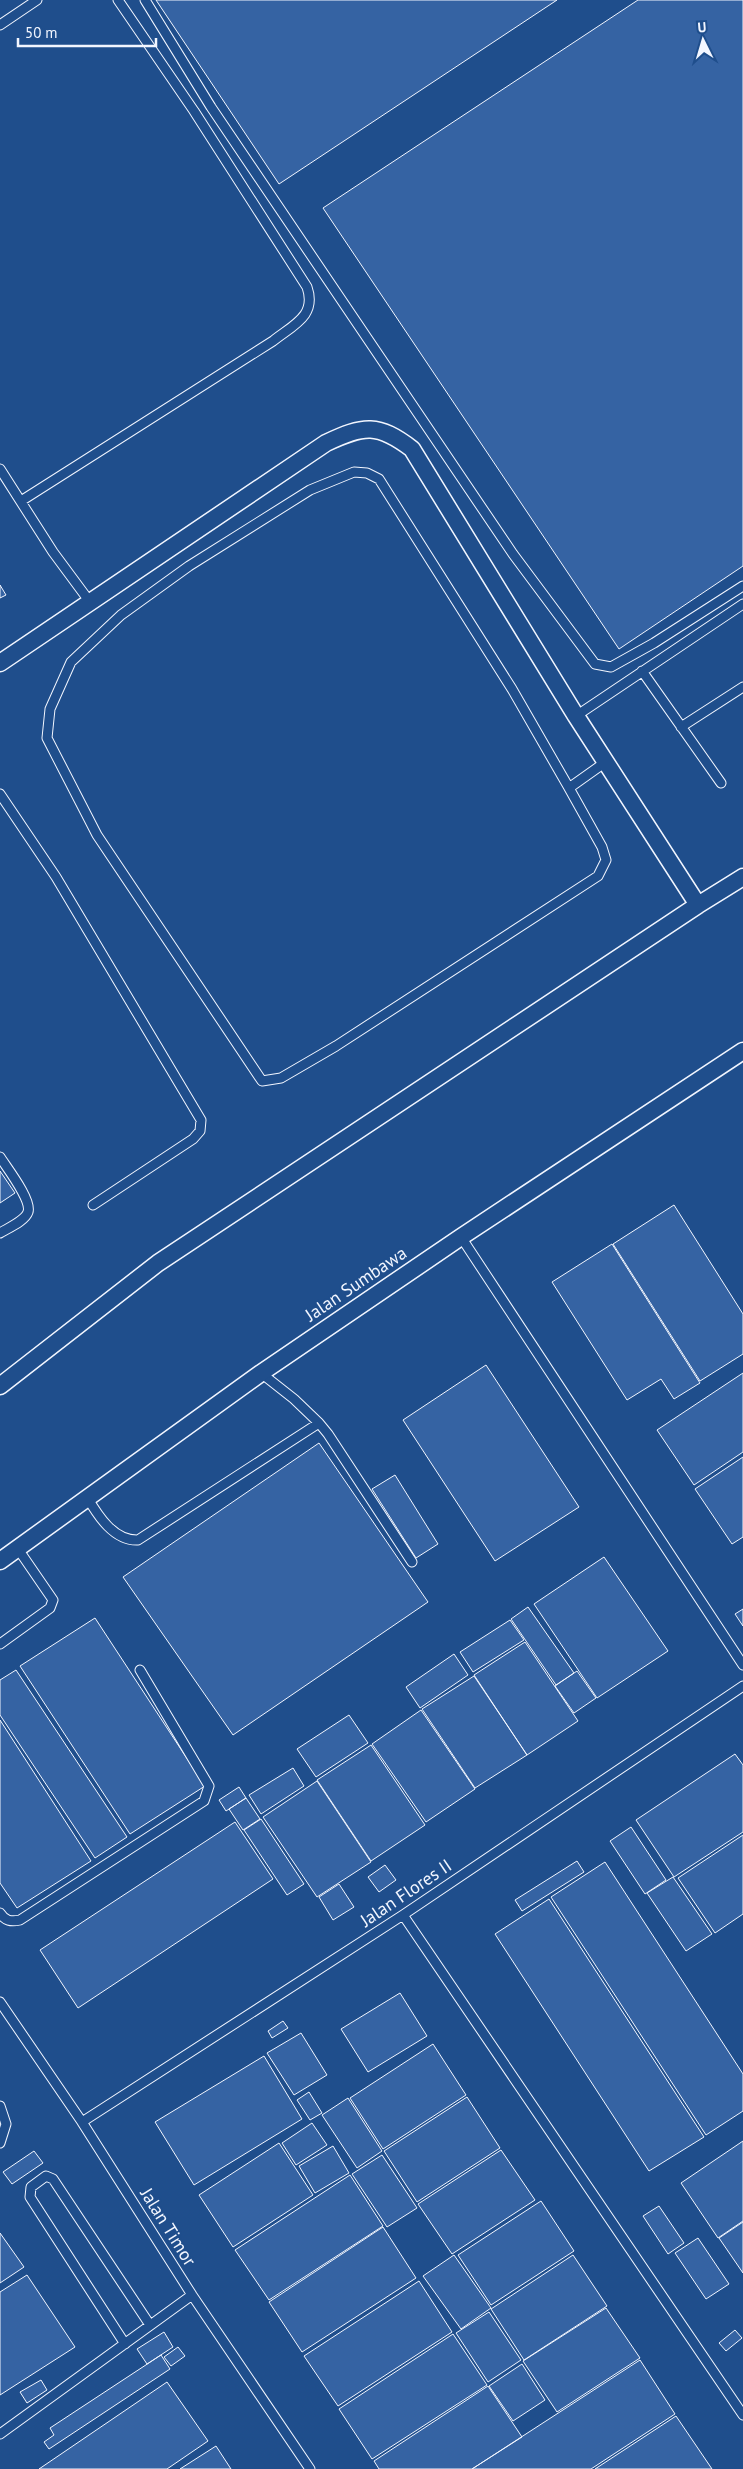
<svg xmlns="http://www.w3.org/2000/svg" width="743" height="2469" font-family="'PT Sans',sans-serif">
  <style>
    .building { fill: #3563a3; stroke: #f2f6ff }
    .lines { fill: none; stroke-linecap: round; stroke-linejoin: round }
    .lane-casing { stroke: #f2f6ff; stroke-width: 11 }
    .street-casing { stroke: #f2f6ff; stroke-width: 19 }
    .lane { stroke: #1f4e8c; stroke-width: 9 }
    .street { stroke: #1f4e8c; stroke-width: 16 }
    .labels { text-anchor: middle; stroke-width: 4; stroke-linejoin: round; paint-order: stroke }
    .street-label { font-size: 18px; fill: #f2f6ff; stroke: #1f4e8c }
  </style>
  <rect width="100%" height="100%" fill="#1f4e8c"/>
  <path class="building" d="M156 0H557L279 184Z
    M638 0H743V566L619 649 323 208Z
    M0 585 6 595 0 598Z
    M0 1171 15 1193 0 1203Z
    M674 1205 743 1314V1354L700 1381 613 1244Z
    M612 1244 700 1383 674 1399 661 1379 627 1400 552 1282Z
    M486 1365 579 1507 495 1561 403 1420Z
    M743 1373V1452L694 1485 657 1430Z
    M319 1443 428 1602 233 1735 123 1577Z
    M743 1457V1537L732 1544 695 1489Z
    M395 1475 438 1544 416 1558 372 1489Z
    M604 1557 668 1651 597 1698 534 1604Z
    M528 1607 574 1673 556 1685 511 1619Z
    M743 1609V1626L735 1614Z
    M95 1618 205 1786 130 1834 20 1666Z
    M510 1620 524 1640 473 1672 460 1652Z
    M525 1642 578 1721 527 1755 474 1675Z
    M454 1654 468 1675 420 1708 406 1687Z
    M16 1670 127 1837 95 1858 0 1715V1680Z
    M577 1671 596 1698 574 1713 555 1686Z
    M474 1676 527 1755 475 1788 422 1709Z
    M421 1710 475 1789 426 1822 372 1744Z
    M349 1715 368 1743 316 1777 297 1749Z
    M0 1720 91 1861 17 1908 0 1883Z
    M371 1745 425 1825 371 1861 317 1780Z
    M735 1754 743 1765V1832L674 1877 636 1820Z
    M293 1768 304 1786 261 1814 249 1795Z
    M317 1781 371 1862 317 1897 263 1817Z
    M239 1787 246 1798 226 1811 219 1800Z
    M246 1798 260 1819 243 1830 229 1809Z
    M261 1819 304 1884 287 1895 244 1830Z
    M235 1822 273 1879 78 2008 40 1950Z
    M631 1827 666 1880 645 1894 610 1841Z
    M743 1835V1914L715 1933 678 1878Z
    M577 1861 584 1872 522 1911 515 1900Z
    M605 1862 743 2074V2111L706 2135 551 1897Z
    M385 1865 396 1880 379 1892 368 1877Z
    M673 1877 712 1934 686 1951 647 1893Z
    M339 1884 354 1907 333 1920 319 1897Z
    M549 1899 704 2137 649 2171 495 1934Z
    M400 1993 427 2036 368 2072 341 2029Z
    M283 2021 288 2028 272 2038 268 2031Z
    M301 2033 327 2075 294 2095 267 2053Z
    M433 2044 466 2095 383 2149 350 2098Z
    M264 2056 302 2119 194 2185 155 2122Z
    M309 2092 322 2113 310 2120 297 2100Z
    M467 2097 500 2148 417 2202 384 2151Z
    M348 2098 382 2151 357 2168 322 2115Z
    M312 2123 327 2145 296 2165 282 2143Z
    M743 2141V2221L718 2238 681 2183Z
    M279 2143 313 2195 233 2247 199 2195Z
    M333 2146 349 2173 315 2193 299 2166Z
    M501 2150 535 2200 452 2254 418 2204Z
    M34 2151 43 2163 12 2184 3 2172Z
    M382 2155 417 2208 387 2227 352 2174Z
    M350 2175 383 2226 269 2300 235 2250Z
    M541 2201 574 2251 491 2305 458 2255Z
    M659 2206 684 2243 668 2254 643 2216Z
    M743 2222V2273L719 2238Z
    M383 2227 416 2278 302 2352 269 2302Z
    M0 2233 24 2267 0 2283Z
    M698 2238 729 2284 706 2299 675 2253Z
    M454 2255 491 2308 461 2329 423 2276Z
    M573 2255 607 2306 524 2360 491 2309Z
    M27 2275 75 2347 0 2395V2292Z
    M419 2281 452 2332 338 2406 304 2356Z
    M606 2308 640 2358 557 2412 523 2361Z
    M489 2312 521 2360 488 2382 456 2333Z
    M735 2330 742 2338 726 2351 719 2343Z
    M164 2332 173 2347 147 2364 137 2349Z
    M453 2334 487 2385 372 2459 339 2409Z
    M178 2347 185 2356 171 2366 164 2357Z
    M161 2355 170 2369 49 2449 44 2442 54 2435 50 2428Z
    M640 2360 675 2414 591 2469H472Z
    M522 2364 545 2400 513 2421 489 2386Z
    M41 2380 47 2390 27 2403 20 2392Z
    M167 2382 208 2441 167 2469H39Z
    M488 2386 522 2437 472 2469H379L374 2461Z
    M676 2416 712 2469H595Z
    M216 2446 231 2469H180Z"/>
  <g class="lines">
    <g class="lane-casing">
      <path id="lane" d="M145 0 211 107 513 554 595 664 611 667 654 643 743 586
        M0 25 37 0
        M0 469 53 552 90 602
        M21 501 273 341C293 325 317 316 307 287L194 111 118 0
        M642 671 721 783
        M576 716 743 604
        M681 727 743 687
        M569 788 512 689 379 479 367 473 354 472 310 490 189 566 121 615 71 662 50 709 47 738 97 835 262 1081 281 1078 336 1046 598 876 606 860 602 847 569 788 607 761
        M0 794 56 877 201 1120 200 1131 193 1139 93 1205
        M0 1157C7 1168 32 1200 28 1212 25 1221 8 1228 0 1233
        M461 1237 743 1665
        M261 1373 294 1399 319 1423
        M87 1497C98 1516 114 1541 138 1540L319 1423 328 1434 412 1562
        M0 1644 50 1608 53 1600 18 1549
        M0 1913C5 1921 11 1922 20 1920L204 1801 209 1786 140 1670
        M403 1915 743 2415
        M0 2002 82 2122 192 2295 310 2469
        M0 2106 6 2124 0 2143
        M82 2122 403 1915 743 1686
        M125 2344 30 2197 31 2187 46 2176 53 2179 150 2325
        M0 2434 192 2295"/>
    </g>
    <g class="street-casing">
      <path id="street" d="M0 663 326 443C364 425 378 423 412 449L576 716 698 905 743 877
        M0 1386 158 1263 698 905
        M0 1561 261 1373 461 1237 743 1051"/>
    </g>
    <use href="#lane" class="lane"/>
    <use href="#street" class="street"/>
  </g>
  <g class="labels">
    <g class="street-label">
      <text transform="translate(356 1284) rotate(-34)" y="6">Jalan Sumbawa</text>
      <text transform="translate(406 1893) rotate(-34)" y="6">Jalan Flores II</text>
      <text transform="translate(168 2227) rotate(58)" y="6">Jalan Timor</text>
    </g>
  </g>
  <g transform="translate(703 40) rotate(355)" stroke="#1f4e8c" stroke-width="4" paint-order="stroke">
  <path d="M0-4L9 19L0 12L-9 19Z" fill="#f2f6ff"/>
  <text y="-8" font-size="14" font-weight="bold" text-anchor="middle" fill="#f2f6ff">U</text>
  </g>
  <path d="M18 38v8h138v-8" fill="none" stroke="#f2f6ff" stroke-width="2.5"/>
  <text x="25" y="38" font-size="15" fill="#f2f6ff" stroke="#1f4e8c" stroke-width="4" paint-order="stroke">50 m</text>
</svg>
